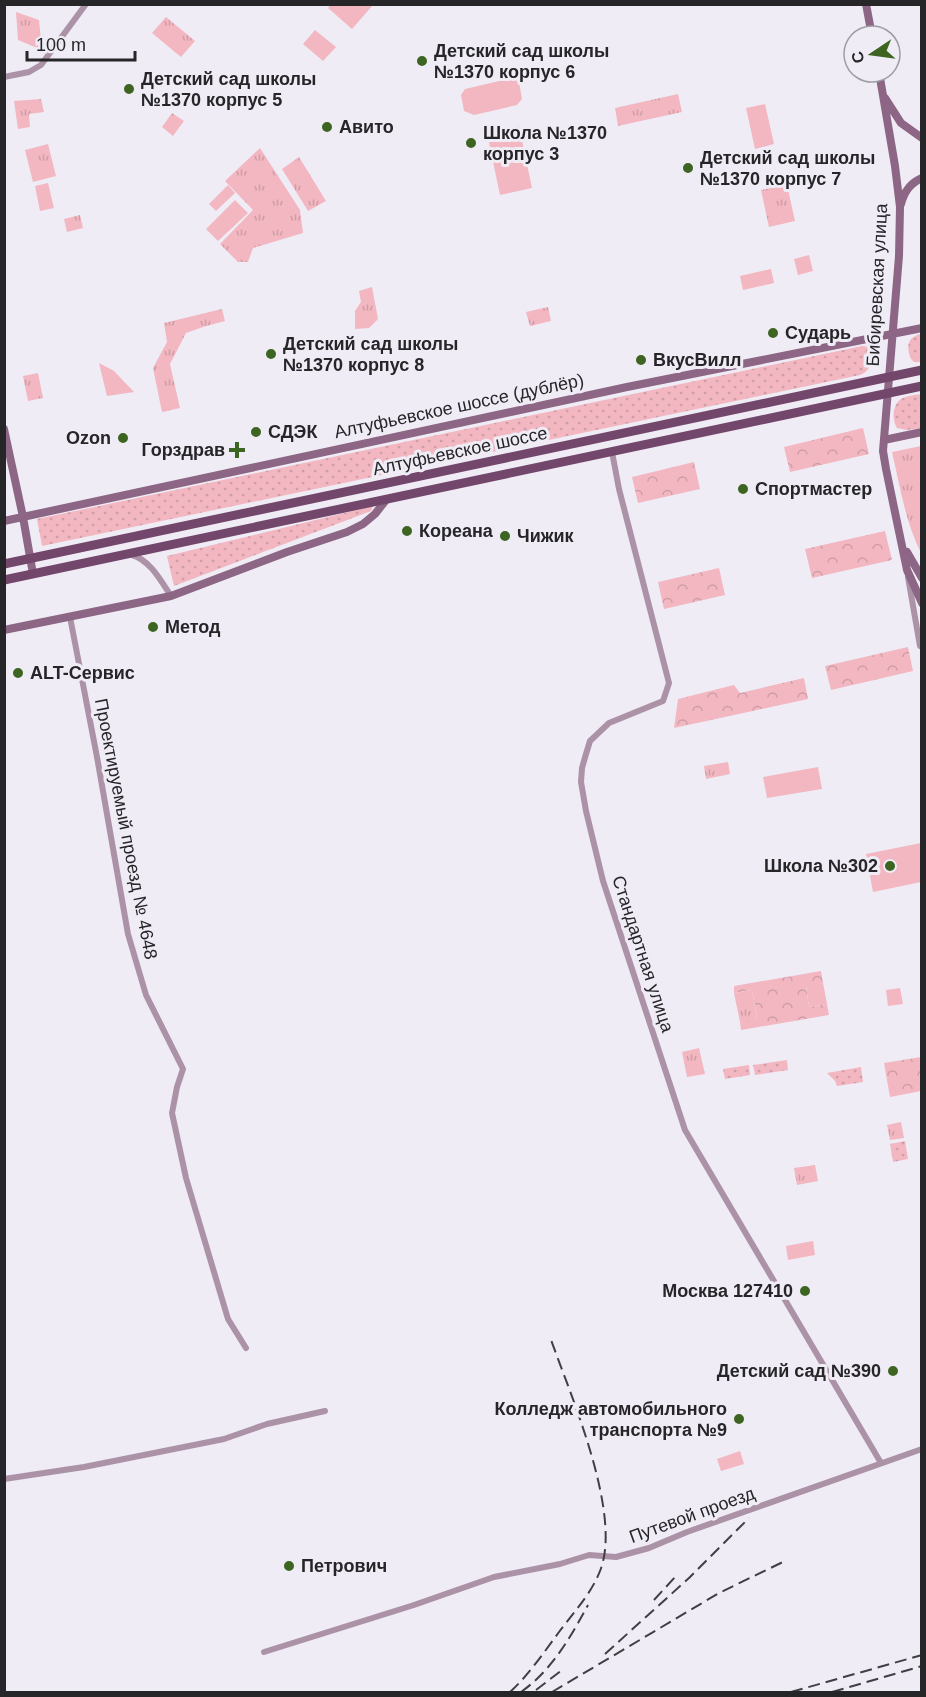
<svg xmlns="http://www.w3.org/2000/svg" width="926" height="1697" font-family="Helvetica,sans-serif">
  <style>
    .grass { fill: url(#grass-dots) }
    .forest { fill: url(#forest-crowns) }
    .park { fill: url(#park-tufts) }
    .pitch { fill: #f2b7c1 }
    .lines { fill: none; stroke-linecap: round; stroke-linejoin: round }
    .street { stroke: #ac92a6; stroke-width: 6 }
    .secondary { stroke: #8c6684; stroke-width: 8 }
    .primary { stroke: #73476b; stroke-width: 9 }
    .rail { stroke: #403f43; stroke-width: 2; stroke-dasharray: 12 6; stroke-linecap: butt }
    .poi-dot { fill: #3d6521; stroke: #efecf6; stroke-width: 2 }
    .labels { text-anchor: middle; stroke-width: 6; stroke-linejoin: round; paint-order: stroke }
    .poi-label { font-size: 18px; font-weight: bold; fill: #262528; stroke: #efecf6; text-anchor: start }
    .street-label { font-size: 18px; fill: #262528; stroke: #efecf6 }
  </style>
  <defs>
    <pattern id="grass-dots" width="8" height="8" patternUnits="userSpaceOnUse" patternTransform="scale(1.5)"><rect width="8" height="8" fill="#f2b7c1"/><path d="M2 2h.1M6 6h.1" fill="none" stroke="#cf9da6" stroke-width="1.8" stroke-linecap="round"/></pattern>
    <pattern id="forest-crowns" width="20" height="18" patternUnits="userSpaceOnUse" patternTransform="scale(1.5)"><rect width="20" height="18" fill="#f2b7c1"/><path d="M2 6a3 3 0 1 1 6 0M12 15a3 3 0 1 1 6 0" fill="none" stroke="#cf9da6"/></pattern>
    <pattern id="park-tufts" width="24" height="20" patternUnits="userSpaceOnUse" patternTransform="scale(1.5)"><rect width="24" height="20" fill="#f2b7c1"/><path d="M3 7l-1-3M5 7V3M7 7l1-3M15 17l-1-3M17 17v-4M19 17l1-3" fill="none" stroke="#cf9da6"/></pattern>
  </defs>
  <rect width="100%" height="100%" fill="#efecf6"/>
  <path class="grass" d="M921 334V362H914L911 359C906 347 907 337 921 334Z
    M862 346C880 346 873 371 860 375L42 546 37 519Z
    M921 394V428L907 430 897 428C892 420 892 405 901 399 906 396 915 395 921 394Z
    M373 506 371 511 174 586 167 556Z
    M787 1060 788 1070 755 1075 753 1065Z
    M749 1065 750 1075 725 1079 723 1069Z
    M861 1067 863 1082 837 1086 835 1081 827 1073Z
    M905 1141 908 1159 893 1162 890 1144Z"/>
  <path class="forest" d="M863 428 869 454 790 472 784 447Z
    M694 462 700 489 638 503 632 477Z
    M885 531 892 560 812 578 805 549Z
    M719 568 725 595 664 609 658 582Z
    M908 647 913 671 831 690 825 666Z
    M804 678 808 699 674 728 678 699 734 685 740 693Z
    M821 971 823 983 806 987 809 1007 827 1004 829 1015 741 1030 740 1022 757 1018 752 990 734 993V986Z
    M921 1057V1091L890 1097 884 1063Z"/>
  <path class="park" d="M16 12 39 20 42 50 18 40Z
    M166 17 195 41 181 57 152 33Z
    M678 94 682 112 618 126 615 108Z
    M41 99 44 112 29 114 30 127 18 129 14 101Z
    M172 113 184 121 173 136 162 127Z
    M48 144 56 176 33 182 25 150Z
    M260 148 300 210 303 233 253 248 248 262H238L220 244 253 210 225 181Z
    M299 157 326 201 308 211 282 169Z
    M787 185 795 221 769 227 761 190Z
    M80 215 83 228 67 232 64 219Z
    M809 255 813 271 798 275 794 259Z
    M372 287 378 319 369 328 355 329V311L361 302 359 291Z
    M548 307 551 321 530 326 526 312Z
    M222 309 225 321 203 327 186 333 170 364 180 408 162 412 153 368 167 342 164 323Z
    M99 363 114 371 134 392 107 396Z
    M38 373 43 398 28 401 23 376Z
    M921 446H922L921 553C905 521 900 486 892 452Z
    M728 762 730 774 706 779 704 766Z
    M900 988 903 1004 888 1006 886 990Z
    M752 990 757 1019 740 1022 734 993Z
    M699 1048 705 1074 687 1077 682 1052Z
    M901 1122 904 1138 890 1140 887 1125Z
    M815 1165 818 1181 797 1185 794 1168Z"/>
  <path class="pitch" d="M331 4H373V5L352 29 328 8Z
    M315 30 336 47 323 61 303 44Z
    M512 78 519 82 522 99 517 105 474 115 464 111 461 95 465 89Z
    M765 104 774 144 755 149 746 108Z
    M519 126 532 188 500 195 487 133Z
    M48 183 54 208 40 211 35 186Z
    M228 185 235 193 216 211 209 204Z
    M235 200 248 213 218 241 206 229Z
    M771 269 774 283 743 290 740 276Z
    M818 767 822 789 767 798 763 777Z
    M921 843V882L873 892 866 854Z
    M823 983 827 1004 809 1007 806 986Z
    M813 1241 815 1255 788 1260 786 1246Z
    M740 1451 744 1464 721 1471 717 1459Z"/>
  <g class="lines">
    <path class="street" d="M4 77 29 72 41 65 86 4
      M612 452 619 489 669 683 663 701 609 723 590 741 586 754 582 768 581 782 586 811 603 881 685 1130 881 1463
      M132 555C150 560 161 581 171 596
      M908 577 920 646 922 647
      M70 617 97 757 128 934 146 995 183 1069 177 1087 172 1113 186 1178 228 1319 246 1348
      M4 1479 84 1467 224 1439 267 1424 325 1411
      M264 1652 414 1605 494 1577 560 1564 589 1555 616 1557 649 1548 687 1532 922 1449"/>
    <path class="secondary" d="M866 4 872 36
      M879 72 895 166 900 207 899 256 883 451 886 469 907 570 922 603
      M885 98 901 123 922 138
      M901 204C904 192 910 183 922 178
      M4 429 23 517 33 574
      M884 440 922 432
      M4 521 627 387 922 328
      M907 552 922 578
      M4 630 171 596 287 552 347 532 363 524 375 514 386 500"/>
    <path class="primary" d="M4 564 922 370
      M4 580 922 386"/>
    <path class="rail" d="M654 1600 676 1576
      M605 1654 689 1578 749 1518
      M536 1690 562 1670
      M510 1692C527 1677 545 1651 559 1632 574 1612 591 1594 600 1571 623 1514 570 1394 550 1337
      M521 1692C552 1670 570 1638 588 1605
      M552 1692 719 1593 787 1560
      M791 1692 922 1655
      M832 1692 922 1666"/>
  </g>
  <g class="poi-dot">
    <circle cx="422" cy="61" r="6"/>
    <circle cx="129" cy="89" r="6"/>
    <circle cx="327" cy="127" r="6"/>
    <circle cx="471" cy="143" r="6"/>
    <circle cx="688" cy="168" r="6"/>
    <circle cx="773" cy="333" r="6"/>
    <circle cx="271" cy="354" r="6"/>
    <circle cx="641" cy="360" r="6"/>
    <circle cx="256" cy="432" r="6"/>
    <circle cx="123" cy="438" r="6"/>
    <path d="M234 441h6v6h6v6h-6v6h-6v-6h-6v-6h6z"/>
    <circle cx="743" cy="489" r="6"/>
    <circle cx="407" cy="531" r="6"/>
    <circle cx="505" cy="536" r="6"/>
    <circle cx="153" cy="627" r="6"/>
    <circle cx="18" cy="673" r="6"/>
    <circle cx="890" cy="866" r="6"/>
    <circle cx="805" cy="1291" r="6"/>
    <circle cx="893" cy="1371" r="6"/>
    <circle cx="739" cy="1419" r="6"/>
    <circle cx="289" cy="1566" r="6"/>
  </g>
  <g class="labels">
    <g class="poi-label">
      <text x="434" y="57">Детский сад школы<tspan x="434" dy="21">№1370 корпус 6</tspan></text>
      <text x="141" y="85">Детский сад школы<tspan x="141" dy="21">№1370 корпус 5</tspan></text>
      <text x="339" y="133">Авито</text>
      <text x="483" y="139">Школа №1370<tspan x="483" dy="21">корпус 3</tspan></text>
      <text x="700" y="164">Детский сад школы<tspan x="700" dy="21">№1370 корпус 7</tspan></text>
      <text x="785" y="339">Сударь</text>
      <text x="283" y="350">Детский сад школы<tspan x="283" dy="21">№1370 корпус 8</tspan></text>
      <text x="653" y="366">ВкусВилл</text>
      <text x="268" y="438">СДЭК</text>
      <text x="111" y="444" text-anchor="end">Ozon</text>
      <text x="225" y="456" text-anchor="end">Горздрав</text>
      <text x="755" y="495">Спортмастер</text>
      <text x="419" y="537">Кореана</text>
      <text x="517" y="542">Чижик</text>
      <text x="165" y="633">Метод</text>
      <text x="30" y="679">ALT-Сервис</text>
      <text x="878" y="872" text-anchor="end">Школа №302</text>
      <text x="793" y="1297" text-anchor="end">Москва 127410</text>
      <text x="881" y="1377" text-anchor="end">Детский сад №390</text>
      <text x="727" y="1415" text-anchor="end">Колледж автомобильного<tspan x="727" dy="21">транспорта №9</tspan></text>
      <text x="301" y="1572">Петрович</text>
    </g>
    <g class="street-label">
      <text transform="translate(877 285) rotate(-87)" y="6">Бибиревская улица</text>
      <text transform="translate(459 406) rotate(-12)" y="6">Алтуфьевское шоссе (дублёр)</text>
      <text transform="translate(460 451) rotate(-12)" y="6">Алтуфьевское шоссе</text>
      <text transform="translate(126 829) rotate(79)" y="6">Проектируемый проезд № 4648</text>
      <text transform="translate(643 954) rotate(72)" y="6">Стандартная улица</text>
      <text transform="translate(692 1515) rotate(-20)" y="6">Путевой проезд</text>
    </g>
  </g>
  <rect width="926" height="1697" fill="none" stroke="#262528" stroke-width="12"/>
  <g transform="translate(872 54) rotate(257)"><circle r="28" fill="#efecf6" stroke="#9f9ca4" stroke-width="1.5"/>
  <path d="M0-4.5L10 22L0 15L-10 22Z" fill="#3d6521"/>
  <text y="-9" font-size="16" font-weight="bold" text-anchor="middle" fill="#262528">С</text>
  </g>
  <path d="M27 51v9h108v-9" fill="none" stroke="#262528" stroke-width="3"/>
  <text x="36" y="51" font-size="18" fill="#262528" stroke="#efecf6" stroke-width="4.5" paint-order="stroke">100 m</text>
</svg>
